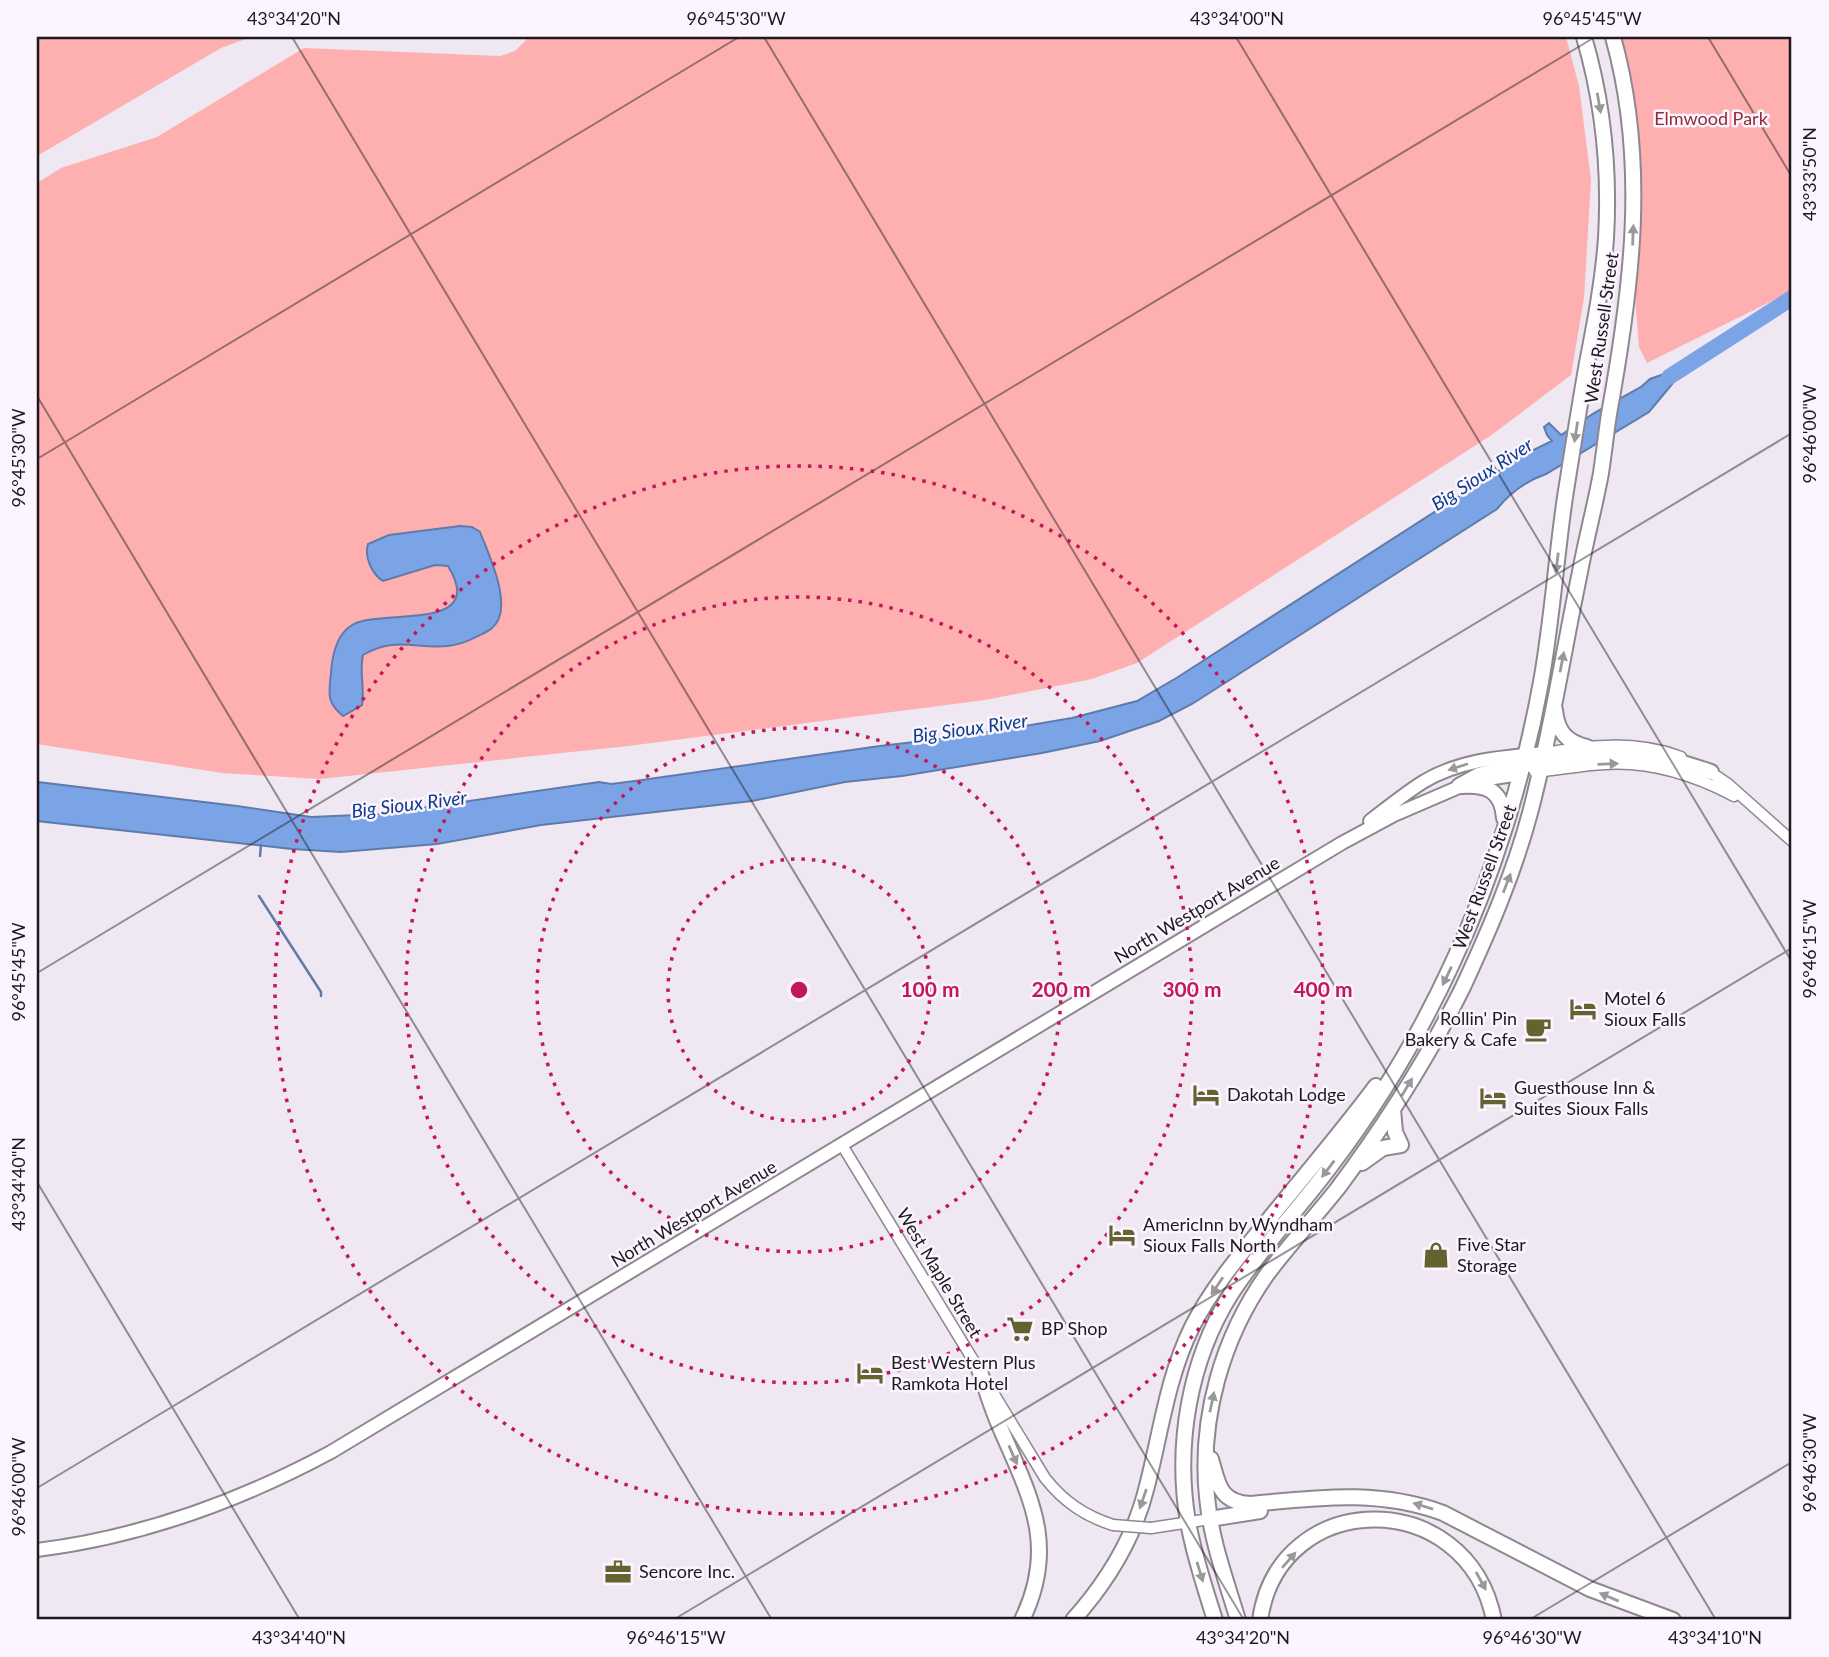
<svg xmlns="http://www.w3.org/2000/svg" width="1829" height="1657" font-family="Lato,sans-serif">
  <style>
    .green { fill: #feafb0 }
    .water { fill: #7ba4e6; stroke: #5f7baa; stroke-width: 2 }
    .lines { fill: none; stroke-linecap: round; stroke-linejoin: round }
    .stream { stroke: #5f7baa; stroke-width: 2.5 }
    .river { stroke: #7ba4e6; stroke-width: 16 }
    .minor-casing { stroke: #8e8790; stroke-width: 13 }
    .major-casing { stroke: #8e8790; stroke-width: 16 }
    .highway-casing { stroke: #8e8790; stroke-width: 18 }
    .minor { stroke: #fff; stroke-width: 10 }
    .major { stroke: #fff; stroke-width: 12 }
    .highway { stroke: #fff; stroke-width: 14 }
    .minor-bridge-casing { stroke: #8e8790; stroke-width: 13; stroke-linecap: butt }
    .minor-bridge { stroke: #fff; stroke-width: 10 }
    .oneway { fill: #99989a }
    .ticks { fill: none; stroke: #1d1a1e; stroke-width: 2; stroke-opacity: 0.45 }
    .ring { fill: none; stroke: #c2185b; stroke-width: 3.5; stroke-dasharray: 3.5 7 }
    .labels { text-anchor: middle; stroke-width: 5; stroke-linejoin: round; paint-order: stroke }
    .park-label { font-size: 18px; fill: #912b36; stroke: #fcf5ff }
    .street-label { font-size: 18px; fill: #1d1a1e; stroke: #fcf5ff }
    .poi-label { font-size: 18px; fill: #1d1a1e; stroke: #fcf5ff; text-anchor: start }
    .water-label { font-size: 19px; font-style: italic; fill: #0c3d89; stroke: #fcf5ff }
    .centre { fill: #c2185b; stroke: #fcf5ff; stroke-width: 3.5 }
    .ring-label { font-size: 21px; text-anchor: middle; font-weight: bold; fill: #c2185b; stroke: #fcf5ff; stroke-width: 5; stroke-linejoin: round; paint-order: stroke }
    .neatline { fill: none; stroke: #1d1a1e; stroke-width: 2.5 }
    .ticks-label { font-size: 18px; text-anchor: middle; fill: #1d1a1e }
  </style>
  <rect width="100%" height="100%" fill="#efe7f1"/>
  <path class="green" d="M37 37H251L221 48 37 156Z
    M529 37H1566L1579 86 1591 180 1584 298 1571 375 1490 436 1137 663 1092 679 985 700 628 746 320 779 222 773 37 744V183L61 168 157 137 304 48 500 56 515 51Z
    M1613 37H1792V291L1647 363 1639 347 1632 258V142Z"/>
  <path class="water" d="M1687 366 1649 412 1546 474C1526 481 1510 493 1497 509L1192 704 1159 721 1100 741 1042 753 902 776 845 782 752 801 541 825 437 844 341 852 292 849 37 821V782L237 806 311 817 381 814 599 782 611 784 635 781 880 746 965 736 1072 718 1137 701 1178 677 1523 455 1552 441 1547 435 1544 427 1549 423 1561 435 1594 413 1641 387 1650 379Z
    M460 526 472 527 480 532C489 555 515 609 492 628 489 631 482 634 478 636 469 641 457 645 447 646 416 649 394 636 363 655 359 672 365 688 362 705L343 716C326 702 329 694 331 673 332 656 336 635 352 625 381 608 489 633 448 566L435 565 383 581C372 574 364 557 368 544L389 535Z"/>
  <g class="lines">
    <path class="stream" d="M260 856 261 845
      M259 896 321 992V996"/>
    <path class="river" d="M1669 377 1792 298"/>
    <g class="minor-casing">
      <path id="minor" d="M1544 753C1590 745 1636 740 1681 757
        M1707 770 1728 784 1792 841
        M1535 772C1558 770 1582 765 1605 764 1651 761 1694 775 1734 796
        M842 1145 1045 1478C1064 1502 1085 1516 1113 1525
        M1151 1528 1210 1519"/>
    </g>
    <g class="major-casing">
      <path id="major" d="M1487 779 1520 774
        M1370 821C1387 808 1404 794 1423 782 1459 760 1502 757 1544 753
        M37 1550C142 1537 238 1502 331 1452L1342 843 1394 815 1466 784"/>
    </g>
    <g class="highway-casing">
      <path id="highway" d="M1555 710C1557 731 1566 742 1587 747
        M1534 767C1587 744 1658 752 1711 772
        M1459 786 1479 775 1531 761
        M1461 786C1486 784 1502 790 1504 818
        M1362 1163 1383 1148 1401 1145 1395 1132 1393 1109
        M979 1369C985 1386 990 1403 997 1420 1027 1492 1060 1542 1022 1620
        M1211 1459C1218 1483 1219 1502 1250 1504 1317 1498 1377 1489 1443 1513L1590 1589 1673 1620
        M1210 1519 1260 1511
        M1073 1620C1107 1582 1135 1536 1147 1486 1161 1432 1167 1378 1192 1327 1211 1289 1239 1256 1266 1223 1303 1177 1341 1133 1376 1086
        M1215 1620C1205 1588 1194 1556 1188 1522 1175 1445 1189 1361 1231 1294 1260 1249 1298 1210 1330 1167 1378 1104 1419 1036 1452 964 1493 878 1524 776 1541 682 1552 621 1556 559 1565 497 1572 453 1579 408 1587 363 1595 322 1603 280 1606 238 1610 170 1603 102 1584 37
        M1238 1620C1226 1580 1211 1540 1207 1497 1199 1419 1222 1337 1268 1273 1290 1244 1315 1217 1338 1188 1385 1125 1428 1058 1463 987 1489 931 1514 873 1530 813 1551 734 1563 653 1580 572 1586 539 1595 506 1601 473 1604 453 1606 434 1609 414 1632 288 1648 162 1613 37
        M1260 1620C1279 1487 1467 1485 1494 1620"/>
    </g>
    <use href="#minor" class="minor"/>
    <use href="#major" class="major"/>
    <use href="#highway" class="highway"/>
    <g class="minor-bridge-casing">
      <path id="minor-bridge" d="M1113 1525 1151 1528"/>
    </g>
    <use href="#minor-bridge" class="minor-bridge"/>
  </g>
  <defs><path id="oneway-solid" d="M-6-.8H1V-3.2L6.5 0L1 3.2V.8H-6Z" transform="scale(1.75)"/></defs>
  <g class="oneway">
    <use href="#oneway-solid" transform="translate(1599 103) rotate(80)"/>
    <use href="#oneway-solid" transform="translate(1633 235) rotate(-88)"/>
    <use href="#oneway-solid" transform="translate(1576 432) rotate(99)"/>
    <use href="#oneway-solid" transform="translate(1557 563) rotate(97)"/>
    <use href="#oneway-solid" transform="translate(1562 662) rotate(-79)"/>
    <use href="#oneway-solid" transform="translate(1608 764) rotate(-2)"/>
    <use href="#oneway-solid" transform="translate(1458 767) rotate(162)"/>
    <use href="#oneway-solid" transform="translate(1507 883) rotate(-69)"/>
    <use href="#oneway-solid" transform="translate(1447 976) rotate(116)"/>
    <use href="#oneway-solid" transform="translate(1407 1087) rotate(-59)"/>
    <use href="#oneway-solid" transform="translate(1328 1169) rotate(127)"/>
    <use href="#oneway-solid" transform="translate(1217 1286) rotate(124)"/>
    <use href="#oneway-solid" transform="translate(1212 1402) rotate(-78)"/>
    <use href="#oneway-solid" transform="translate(1013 1455) rotate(66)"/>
    <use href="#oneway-solid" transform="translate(1143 1499) rotate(109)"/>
    <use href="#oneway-solid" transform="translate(1423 1506) rotate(-163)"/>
    <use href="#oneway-solid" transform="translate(1289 1560) rotate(-49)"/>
    <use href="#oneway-solid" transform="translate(1200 1572) rotate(73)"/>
    <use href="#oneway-solid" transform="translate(1481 1581) rotate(61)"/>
    <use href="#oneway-solid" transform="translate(1609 1597) rotate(-157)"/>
  </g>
  <path class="ticks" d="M292 37 1244 1620M764 37 1716 1620M1236 37 1792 962M1708 37 1792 177M37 396 772 1620M37 459 739 37M37 973 1595 37M37 1182 300 1620M37 1488 1792 433M673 1620 1792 948M1529 1620 1792 1462"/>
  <g class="ring">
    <circle cx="799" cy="990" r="131"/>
    <circle cx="799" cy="990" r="262"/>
    <circle cx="799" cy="990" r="393"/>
    <circle cx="799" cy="990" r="524"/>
  </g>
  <defs>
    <g id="hotel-bare" transform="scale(2.1)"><path d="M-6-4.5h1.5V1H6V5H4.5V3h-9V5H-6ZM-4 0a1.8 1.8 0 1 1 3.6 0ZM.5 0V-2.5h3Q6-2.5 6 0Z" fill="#64632f" stroke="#fcf5ff" stroke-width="2.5" paint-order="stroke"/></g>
    <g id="cafe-bare" transform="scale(2.1)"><path d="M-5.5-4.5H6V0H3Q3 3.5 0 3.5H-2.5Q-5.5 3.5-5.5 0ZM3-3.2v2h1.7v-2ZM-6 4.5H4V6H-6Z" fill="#64632f" stroke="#fcf5ff" stroke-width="2.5" paint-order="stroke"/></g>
    <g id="shop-bare" transform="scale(2.1)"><path d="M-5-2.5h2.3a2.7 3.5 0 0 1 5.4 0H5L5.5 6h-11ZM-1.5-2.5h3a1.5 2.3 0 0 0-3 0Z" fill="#64632f" stroke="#fcf5ff" stroke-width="2.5" paint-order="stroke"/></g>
    <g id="supermarket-bare" transform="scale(2.1)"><path d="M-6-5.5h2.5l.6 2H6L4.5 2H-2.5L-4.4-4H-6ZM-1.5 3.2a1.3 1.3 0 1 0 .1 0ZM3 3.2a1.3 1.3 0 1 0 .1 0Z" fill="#64632f" stroke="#fcf5ff" stroke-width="2.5" paint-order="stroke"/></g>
    <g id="office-bare" transform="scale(2.1)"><path d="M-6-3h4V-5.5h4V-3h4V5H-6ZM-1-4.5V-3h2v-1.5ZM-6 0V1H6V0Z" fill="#64632f" stroke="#fcf5ff" stroke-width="2.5" paint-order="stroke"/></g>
  </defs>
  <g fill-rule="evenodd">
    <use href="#hotel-bare" x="1583" y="1009"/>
    <use href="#cafe-bare" x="1538" y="1029"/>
    <use href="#hotel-bare" x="1206" y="1095"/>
    <use href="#hotel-bare" x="1493" y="1098"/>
    <use href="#hotel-bare" x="1122" y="1235"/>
    <use href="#shop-bare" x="1436" y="1255"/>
    <use href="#supermarket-bare" x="1020" y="1329"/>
    <use href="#hotel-bare" x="870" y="1373"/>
    <use href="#office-bare" x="618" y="1572"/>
  </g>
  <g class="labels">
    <g class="park-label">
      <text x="1711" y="125">Elmwood Park</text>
    </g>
    <g class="street-label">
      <text transform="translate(1602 328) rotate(-82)" y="6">West Russell Street</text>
      <text transform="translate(1485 877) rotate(-70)" y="6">West Russell Street</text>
      <text transform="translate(1197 910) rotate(-31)" y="6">North Westport Avenue</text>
      <text transform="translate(694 1214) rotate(-31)" y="6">North Westport Avenue</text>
      <text transform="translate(939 1273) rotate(59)" y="6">West Maple Street</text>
    </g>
    <g class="poi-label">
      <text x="1604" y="1005">Motel 6<tspan x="1604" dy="21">Sioux Falls</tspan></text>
      <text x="1517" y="1025" text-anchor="end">Rollin' Pin<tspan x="1517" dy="21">Bakery &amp; Cafe</tspan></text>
      <text x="1514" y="1094">Guesthouse Inn &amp;<tspan x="1514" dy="21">Suites Sioux Falls</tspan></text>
      <text x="1227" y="1101">Dakotah Lodge</text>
      <text x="1143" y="1231">AmericInn by Wyndham<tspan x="1143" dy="21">Sioux Falls North</tspan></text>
      <text x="1457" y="1251">Five Star<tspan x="1457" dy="21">Storage</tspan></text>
      <text x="1041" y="1335">BP Shop</text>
      <text x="891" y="1369">Best Western Plus<tspan x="891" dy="21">Ramkota Hotel</tspan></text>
      <text x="639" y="1578">Sencore Inc.</text>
    </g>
    <g class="water-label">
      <text transform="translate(1482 474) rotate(-33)" y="7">Big Sioux River</text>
      <text transform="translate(970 728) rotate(-8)" y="7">Big Sioux River</text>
      <text transform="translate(409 804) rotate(-7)" y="7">Big Sioux River</text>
    </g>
  </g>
  <circle cx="799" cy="990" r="10" class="centre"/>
  <g class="ring-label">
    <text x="930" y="997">100 m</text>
    <text x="1061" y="997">200 m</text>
    <text x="1192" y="997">300 m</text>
    <text x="1323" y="997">400 m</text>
  </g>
  <rect width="1829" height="1657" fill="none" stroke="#fcf5ff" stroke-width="77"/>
  <rect x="38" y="38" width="1752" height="1580" class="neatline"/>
  <g class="ticks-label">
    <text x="294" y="25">43°34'20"N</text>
    <text x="736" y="25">96°45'30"W</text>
    <text x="1237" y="25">43°34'00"N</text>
    <text x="1592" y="25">96°45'45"W</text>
    <text transform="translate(1810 174) rotate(-90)" y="6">43°33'50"N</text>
    <text transform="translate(1810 434) rotate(-90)" y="6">96°46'00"W</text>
    <text transform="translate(19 458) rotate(-90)" y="6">96°45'30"W</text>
    <text transform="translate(1810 949) rotate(-90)" y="6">96°46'15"W</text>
    <text transform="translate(19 972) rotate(-90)" y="6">96°45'45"W</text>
    <text transform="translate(19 1184) rotate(-90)" y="6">43°34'40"N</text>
    <text transform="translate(1810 1463) rotate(-90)" y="6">96°46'30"W</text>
    <text transform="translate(19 1487) rotate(-90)" y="6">96°46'00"W</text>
    <text x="299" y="1644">43°34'40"N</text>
    <text x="676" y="1644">96°46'15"W</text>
    <text x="1243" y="1644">43°34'20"N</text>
    <text x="1532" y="1644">96°46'30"W</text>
    <text x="1715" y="1644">43°34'10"N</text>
  </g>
</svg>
